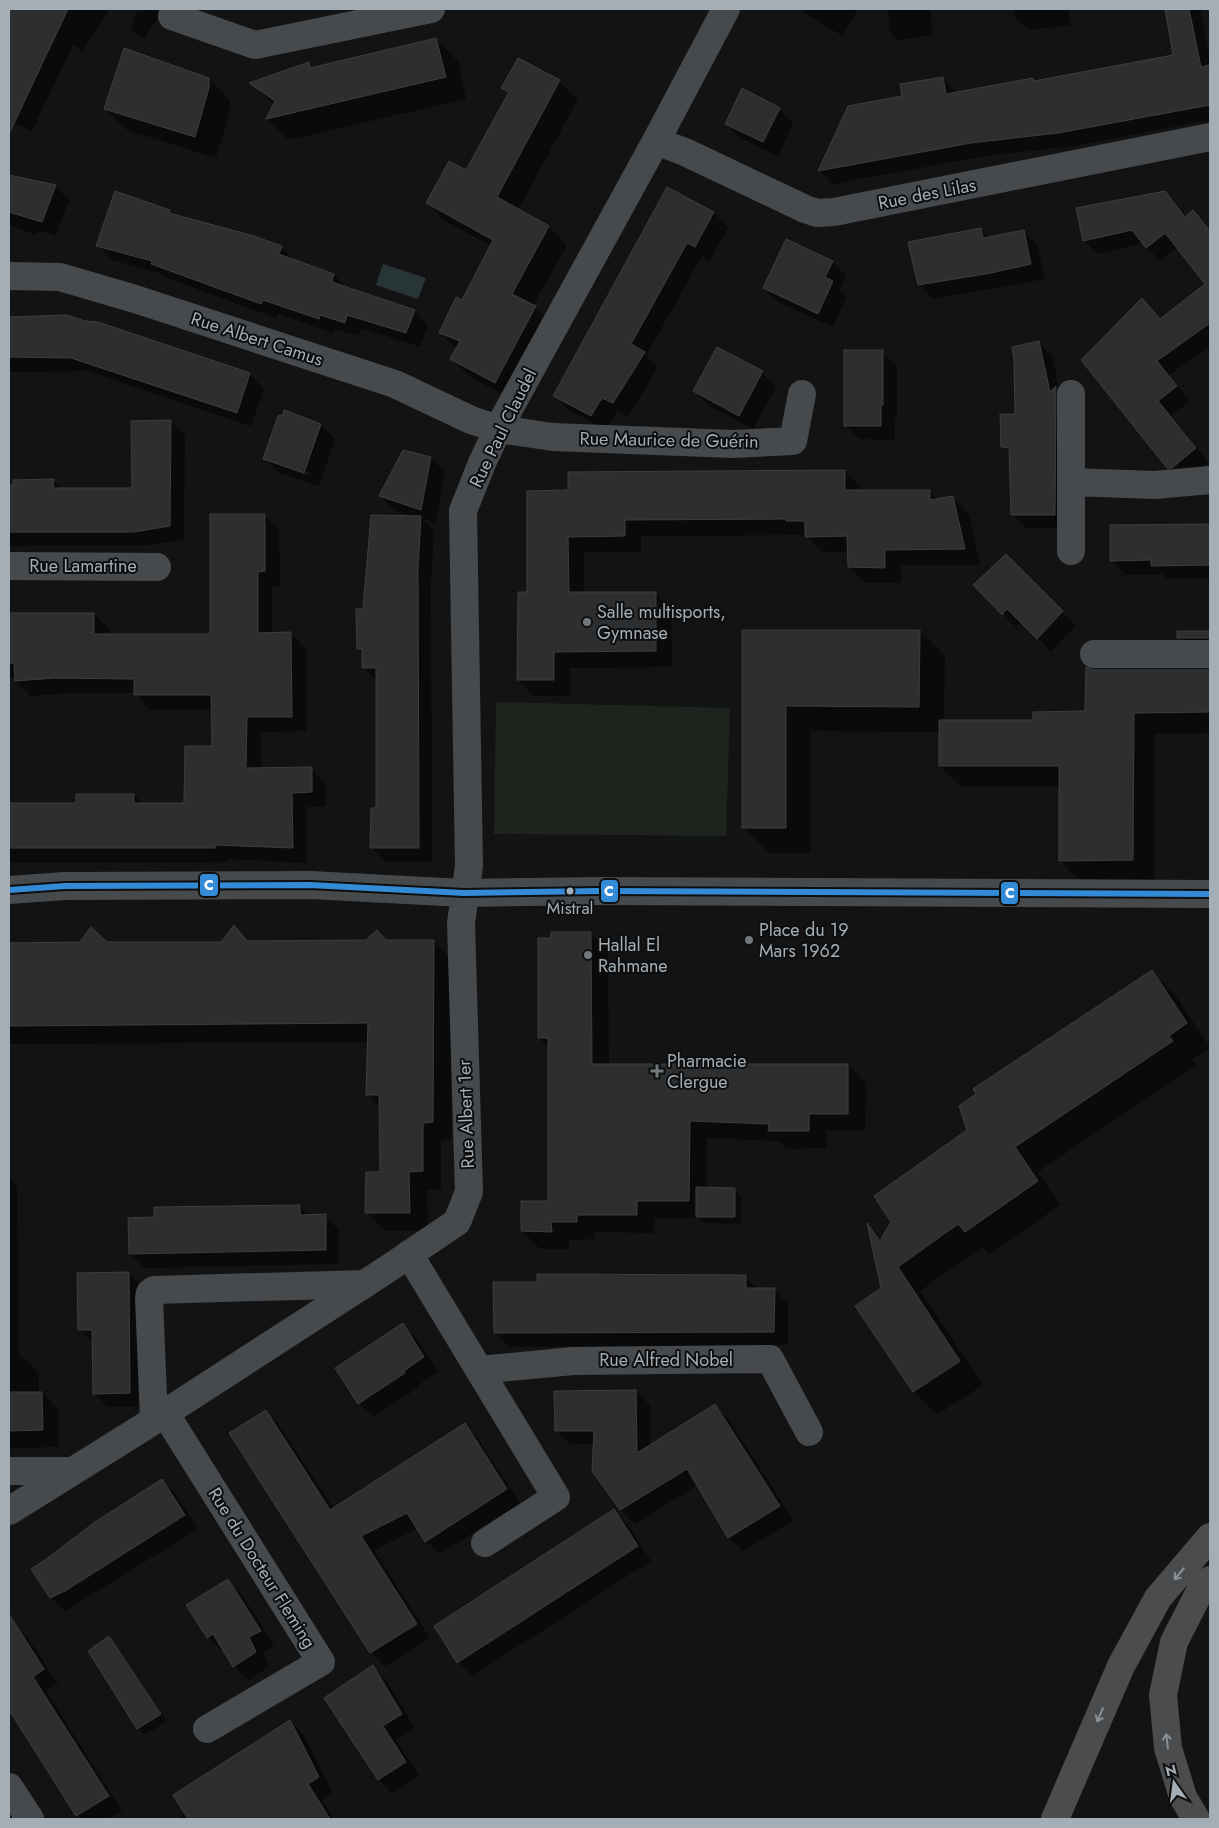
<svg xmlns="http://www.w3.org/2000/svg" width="1219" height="1828" font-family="Jost,sans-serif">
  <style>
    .green { fill: #1d241e }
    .water { fill: #283537 }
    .shadow { fill: #0007; fill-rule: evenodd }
    .building { fill: #2d2e2f; stroke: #3b3e40 }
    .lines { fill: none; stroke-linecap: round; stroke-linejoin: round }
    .minor { stroke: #474a4d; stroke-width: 28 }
    .highway { stroke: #4a4c4e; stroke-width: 28 }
    .bus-1-casing { stroke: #0e0e0f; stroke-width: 10 }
    .bus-1 { stroke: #338bd7; stroke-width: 6 }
    .oneway { stroke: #889197 }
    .poi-dot { fill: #71787d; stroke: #0e0e0f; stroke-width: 2 }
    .bus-dot { fill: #a3aeb6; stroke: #0e0e0f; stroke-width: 2 }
    .labels { text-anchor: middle; stroke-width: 4; stroke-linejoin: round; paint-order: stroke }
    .bus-label { font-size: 17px; fill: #a3aeb6; stroke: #0e0e0f }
    .street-label { font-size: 18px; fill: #a3aeb6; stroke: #0e0e0f }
    .poi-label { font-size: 18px; fill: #a3aeb6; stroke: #0e0e0f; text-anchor: start }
    .line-badge { stroke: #0e0e0f; stroke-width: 2 }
    .badge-label { font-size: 14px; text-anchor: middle; font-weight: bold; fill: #fff }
  </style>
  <rect width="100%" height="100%" fill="#131314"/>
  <path class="green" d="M496 702 730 708 726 836 494 834Z"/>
  <path class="water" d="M383 264 426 278 418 299 376 285Z"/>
  <path class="shadow" d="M12 9H110L83 51 73 45 32 131 9 120V36L19 13Z
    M138 9H164L144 39 138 36 131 29Z
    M801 9H858L843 36 807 15Z
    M888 9H930L933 35 897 40 890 33Z
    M1014 9H1068L1071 25 1028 30 1014 16Z
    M1166 9H1200L1210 63V120L1073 146 985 156 833 184 819 170 904 98 943 78 956 93 1032 79 1036 82 1175 56Z
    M436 40 458 61 466 99 288 140 267 119 274 105 252 83 308 63 313 68Z
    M208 79 230 100V110L216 158 127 130 105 109Z
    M559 81 578 99 518 210 549 227 567 245 533 306 553 325 513 400 470 377 452 359 457 349 440 332 462 302 491 246 445 221 427 203 467 172 509 94 502 88Z
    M779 109 793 123 778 156 741 138 726 124Z
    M9 176 55 186 69 200 56 236 38 230 36 235 9 225Z
    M668 189 714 213 728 228 710 261 702 256 646 356 658 367 628 417 617 411 606 429 569 410 555 396Z
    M1165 192 1187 217 1193 212 1210 230V346L1169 375 1190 401 1171 415 1208 462 1186 481H1182L1168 467 1142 299 1162 320 1206 284 1177 247 1160 261 1143 243 1098 254 1084 240Z
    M169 212 173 215 281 247 294 260 334 275 348 289 414 311 428 325 420 347 361 328 359 336 334 329 333 333 278 314 276 318 167 278 162 274 112 260 97 245Z
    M980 229 989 238 1023 231 1038 246 1045 279 933 299 919 284Z
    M832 262 846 276 840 290 847 296 833 327 778 302 764 288Z
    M66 316 249 374 264 389 251 426 87 371 9 372V318Z
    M1039 343 1052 356 1060 392 1068 528H1026L1013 515 1010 454 1003 447 1016 415Z
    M882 352 897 366V419H895V440L860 439 845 425Z
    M762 372 776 387 753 429 709 406 695 391Z
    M170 421 185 435 184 540 148 545 9 546V486L53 480 62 489H133Z
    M321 425 335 439 319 486 279 473 264 459ZM280 463 311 473 310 476 280 466Z
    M431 458 445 472 436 523 423 519 434 531 431 583 432 862H386L372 848 377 809V681L363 667V654L358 649 365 610 413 516 395 511 381 496Z
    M845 471 861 487V491L930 492 938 500 952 497 969 514 980 565H901V583H865L849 567V552H823L807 537H803L801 535 641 536V552H584V593H655L671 610 672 667 570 668V696H534L518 680 529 594 569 492Z
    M264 515 279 530 280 586H272V634H291L306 649V731L261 732V769H311L326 784V807H307V863L229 859V862L9 863V804H77L134 795 143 804H185L213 747V710H150L135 693H70L31 696 16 681V678H9V614H94L109 629V635H211Z
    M1111 526H1210V579H1167L1162 574 1125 575 1111 560Z
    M1006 555 1076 626 1051 652 1022 622 1016 627 975 586Z
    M920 631 945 656 944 722 1034 721 1086 712 1094 671H1210V733L1155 734 1154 881 1081 882 1060 861V787H962L940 766 941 732 811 731V853H769L744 828 743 632Z
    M1179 632 1210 633V645H1186L1179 638Z
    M234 927 250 943 434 941 452 960 451 1140 441 1141V1190H427L428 1231H385L367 1212 381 1173 380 1107 367 1094 369 1042 9 1044V944L222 943Z
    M591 933 608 951 609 1066 848 1065 866 1083 865 1131H826L827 1148 787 1149 779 1141 707 1138 706 1188 734 1189 741 1196V1224L704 1223 699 1218H654V1233L595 1232V1239L569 1240V1249H540L522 1231 549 1203V1048L539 1038 553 939Z
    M1152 972 1175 995 1210 1047 1192 1060 1196 1065 1038 1172 1060 1205 989 1255 982 1247 920 1291 983 1385 937 1415 914 1392 857 1306 882 1288 870 1227 882 1240 969 1131Z
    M9 1178 17 1186 19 1356H21L39 1373V1393H42L59 1410V1447L9 1448Z
    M299 1206 309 1216H325L339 1230V1264L144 1268 130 1254Z
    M129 1273 142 1287 143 1406 108 1407 94 1393 93 1343 79 1329Z
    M745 1277 757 1289H774L788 1304V1345L509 1347 495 1332Z
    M403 1325 417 1339 438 1372 417 1386 418 1388 373 1417 359 1403Z
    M635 1391 650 1405V1446L715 1406 729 1420 793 1520 743 1552 729 1537 698 1485 635 1524 621 1510 594 1444H571L556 1430Z
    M266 1411 279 1425 334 1509 465 1425 478 1439 520 1503 440 1554 426 1541 418 1528 374 1550 430 1638 385 1666 371 1652 231 1433Z
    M162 1481 176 1494 198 1529 65 1611 51 1598 33 1569Z
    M614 1511 628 1525 651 1561 472 1676 458 1662Z
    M228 1581 242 1595 274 1645 263 1652 270 1666 249 1680 234 1666 224 1650 222 1651 208 1637Z
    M14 1624 28 1638 58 1684 46 1691 122 1811 108 1819H82L77 1815 9 1708V1626Z
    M109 1638 116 1645 167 1721 145 1735 138 1728Z
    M373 1667 386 1680 415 1728 396 1740 419 1776 392 1793 379 1780Z
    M290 1721 304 1735 332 1792 322 1799 334 1819H304L287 1796 252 1819H178Z"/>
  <path class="building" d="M9 9H68L9 134Z
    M1165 9H1189L1201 67 1210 65V105L1058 133 971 143 818 171 848 106 902 96 900 84 943 77 946 94 1033 78 1034 81 1173 55Z
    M436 38 446 77 266 119 275 101 249 83 309 62 310 68Z
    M124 48 209 78V88L195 137 104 109Z
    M518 58 560 80 497 197 549 226 512 294 536 306 495 383 450 359 460 341 439 333 456 297 462 300 493 240 426 203 449 161 466 170 509 92 501 88Z
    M742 88 780 108 763 142 725 124Z
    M9 175 56 185 42 222 9 212Z
    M667 187 714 212 695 247 687 243 631 344 645 352 613 403 602 398 591 416 553 396Z
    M115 191 170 210 169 213 254 236 282 246 279 254 334 274 332 282 415 310 406 333 347 315 345 323 320 315 319 319 263 300 261 304 151 264 152 261 96 246Z
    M1165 191 1185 217 1193 210 1210 231V323L1157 361 1177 386 1158 401 1196 448 1172 468H1167L1081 360 1142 298 1160 319 1205 284 1165 233 1146 248 1132 230 1083 241 1076 208Z
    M981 228 983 238 1024 230 1031 264 991 273 918 285 908 242Z
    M786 239 833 261 825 277 833 281 818 314 763 288Z
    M67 315 85 321 98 322 250 373 237 413 71 358 9 357V317Z
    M1039 341 1050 392 1056 386 1055 515H1011L1009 448 1001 447 1000 414H1015L1014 360 1012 347Z
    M717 347 763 371 739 416 693 391Z
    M844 350H883V405H881V426H844Z
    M284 410 321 424 304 473 263 459 278 416 283 415Z
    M171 420 170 526 134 532H9V485H13V480L54 479 53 488H132L131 421Z
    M403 450 431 457 421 510 379 496Z
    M845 470V490H930V500L953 496 965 549 885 550V568L848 567 847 536 805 537V521H786V519L625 520V536L568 537 569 592H656V651L554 652V680H517L518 592H527V491L568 490V472Z
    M210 514H265V571L258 572V633L291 632 292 717H247L246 768 312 767V792L292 793 293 848 215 845V848H9V803H76V794H134V803H184L185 746H212L211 695H134V679L54 678 15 681 14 663H9V613H94V634H210Z
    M371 515 421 516 418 568 419 848H370L371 808H376V668H362V649H357L356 609H363Z
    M1210 524V565L1151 566V560L1110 561V525Z
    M1006 554 1063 611 1037 639 1007 609 1002 615 973 585Z
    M742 630H920L919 707 786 706V828H742Z
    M1177 631H1210V638H1177Z
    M1086 667 1094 670H1210V712L1134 713 1133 860 1059 861V766H939V720H1033V712L1085 711Z
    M234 925 247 941 366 940 377 930 386 940H434L433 1122 423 1123V1171L409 1172 410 1213H365L366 1172H380L379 1095H366L368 1023 9 1026V943L80 942 91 927 107 942H221Z
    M551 932H591L592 1064H848V1114H809V1131H768L769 1124 690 1121 689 1201H637V1215H577V1222H551L552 1232 521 1231V1201H548V1038H538V938H551Z
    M1152 970 1187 1023 1169 1036 1173 1041 1015 1147 1038 1181 965 1232 958 1224 898 1267 960 1361 913 1392 855 1306 881 1288 867 1223 880 1241 891 1222 874 1196 967 1130 959 1106 976 1094 973 1089Z
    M696 1187 735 1188V1217H696Z
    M300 1205V1215L326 1214V1250L129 1254 128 1218 154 1217V1207Z
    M129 1272 130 1393 93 1394 92 1330H78L77 1273Z
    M537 1274 746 1275V1288H775L774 1332 494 1333 493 1282H537Z
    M403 1323 424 1357 404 1371 405 1373 358 1404 335 1368Z
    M636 1390 637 1453 715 1404 780 1506 728 1538 687 1469 620 1510 592 1471 594 1431H555L554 1391Z
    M9 1392H42L43 1430 9 1431Z
    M266 1410 330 1510 465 1423 507 1489 425 1542 407 1513 361 1536 417 1624 370 1653 229 1433Z
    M162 1479 185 1515 65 1591 50 1598 31 1569 45 1560 95 1522Z
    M614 1509 638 1546 457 1663 434 1626Z
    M228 1579 261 1631 249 1637 256 1652 233 1667 213 1634 207 1638 186 1605Z
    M9 1614 44 1669 33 1677 109 1796 76 1816 9 1710Z
    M109 1636 161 1714 137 1729 88 1651Z
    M373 1665 402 1714 383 1726 406 1762 378 1780 324 1698Z
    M290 1720 319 1777 308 1784 330 1819H188L173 1795Z"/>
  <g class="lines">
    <path class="minor" d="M177 9 172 16 255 45 431 9
      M656 141 685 152 805 209 817 213 834 212 1210 137
      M9 276 60 277 135 299 395 384 471 420 498 429 553 437 733 444 793 441 802 394
      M1071 482 1155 485 1210 480
      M1071 551V394
      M9 566 157 567
      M1094 654H1210
      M9 890 65 886 310 885 464 893 601 891 1210 894
      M409 1254 556 1497 485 1543
      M479 1370 573 1361 770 1359 809 1432
      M165 1413 321 1662 207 1729
      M154 1420 149 1298 150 1293 154 1290 365 1284
      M9 1471H73
      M9 1511 142 1428 383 1272 457 1222 469 1192 461 923 469 866 463 511 482 463 498 429 656 141 726 9
      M9 1787 30 1819"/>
    <path class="highway" d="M1055 1819 1121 1666 1158 1598 1210 1537
      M1196 1819 1183 1797 1168 1748 1163 1695 1174 1642 1200 1591 1210 1580"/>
    <g class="bus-1-casing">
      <path id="bus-1" d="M9 890 65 886 310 885 464 893 601 891 1210 894"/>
    </g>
    <use href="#bus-1" class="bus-1"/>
  </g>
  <defs><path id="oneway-shaft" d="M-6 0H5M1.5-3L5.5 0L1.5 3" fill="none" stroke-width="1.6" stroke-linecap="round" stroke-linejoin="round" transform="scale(1.25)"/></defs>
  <g class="oneway">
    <use href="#oneway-shaft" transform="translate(1179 1574) rotate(130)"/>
    <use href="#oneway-shaft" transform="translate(1100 1715) rotate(113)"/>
    <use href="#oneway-shaft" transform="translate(1167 1741) rotate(-97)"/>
  </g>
  <g class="poi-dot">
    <circle cx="587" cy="622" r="5"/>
    <circle cx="749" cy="940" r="5"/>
    <circle cx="588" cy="955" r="5"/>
    <path d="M654.5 1063.5h5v5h5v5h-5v5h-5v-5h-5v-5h5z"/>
  </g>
  <circle class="bus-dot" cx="570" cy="891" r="4.5"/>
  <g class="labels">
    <g class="bus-label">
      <text x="570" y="914">Mistral</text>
    </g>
    <g class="street-label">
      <text transform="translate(927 194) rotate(-11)" y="6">Rue des Lilas</text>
      <text transform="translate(257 339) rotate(18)" y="6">Rue Albert Camus</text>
      <text transform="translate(503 428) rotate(-64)" y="6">Rue Paul Claudel</text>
      <text transform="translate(669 440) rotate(1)" y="6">Rue Maurice de Guérin</text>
      <text x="83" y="572">Rue Lamartine</text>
      <text transform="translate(466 1114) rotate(-92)" y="6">Rue Albert 1er</text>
      <text x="666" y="1366">Rue Alfred Nobel</text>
      <text transform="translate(262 1568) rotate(58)" y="6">Rue du Docteur Fleming</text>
    </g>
    <g class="poi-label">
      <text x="597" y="618">Salle multisports,<tspan x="597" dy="21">Gymnase</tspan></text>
      <text x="759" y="936">Place du 19<tspan x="759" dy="21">Mars 1962</tspan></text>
      <text x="598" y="951">Hallal El<tspan x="598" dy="21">Rahmane</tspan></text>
      <text x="667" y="1067">Pharmacie<tspan x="667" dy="21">Clergue</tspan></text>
    </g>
  </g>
  <g class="line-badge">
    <rect x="199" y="873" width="20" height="24" rx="5" fill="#338bd7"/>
    <rect x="600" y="879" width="19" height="24" rx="5" fill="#338bd7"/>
    <rect x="1000" y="881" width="19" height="24" rx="5" fill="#338bd7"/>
  </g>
  <g class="badge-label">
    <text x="209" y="890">C</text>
    <text x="609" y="896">C</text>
    <text x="1010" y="898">C</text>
  </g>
  <rect width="1219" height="1828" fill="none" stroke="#a3aeb6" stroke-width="20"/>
  <g transform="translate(1174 1783) rotate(346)" stroke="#0e0e0f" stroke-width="4" paint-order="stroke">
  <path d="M0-4L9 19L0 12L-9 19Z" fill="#a3aeb6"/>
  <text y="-8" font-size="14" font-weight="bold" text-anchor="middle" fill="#a3aeb6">N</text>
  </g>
</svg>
